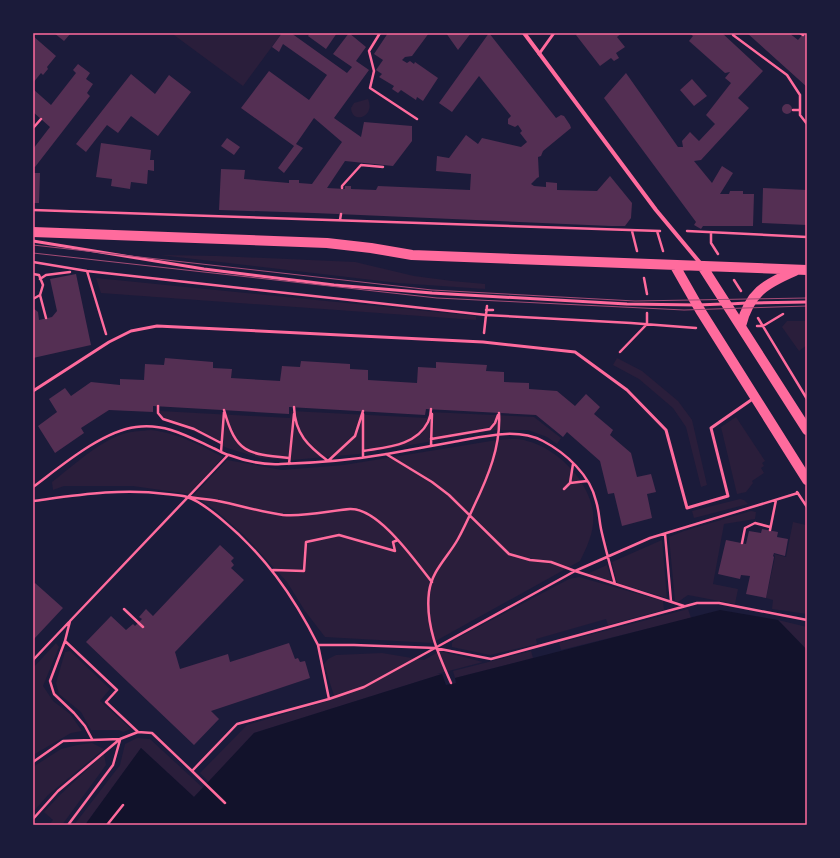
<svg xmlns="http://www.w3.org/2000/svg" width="840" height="858" font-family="Roboto,sans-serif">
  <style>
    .green { fill: #2a1e3b }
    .water { fill: #12122b }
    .building { fill: #542f53 }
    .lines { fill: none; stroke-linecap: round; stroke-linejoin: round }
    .path { stroke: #ff6b9d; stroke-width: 2.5 }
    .service { stroke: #ff6b9d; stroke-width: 3 }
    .minor { stroke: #ff6b9d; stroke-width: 4 }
    .primary { stroke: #ff6b9d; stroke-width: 10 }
    .tram { stroke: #a44b75; stroke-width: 1 }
    .neatline { fill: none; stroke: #ff6b9d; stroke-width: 1.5 }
  </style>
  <rect width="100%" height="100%" fill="#1b1b3a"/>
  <path class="green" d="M175 33H282L243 86 174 35Z
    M368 99C376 117 352 125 351 108L354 103Z
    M160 255 217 256 355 262 414 276 452 281 485 284V289L398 283Z
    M96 278 476 316V320L101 293Z
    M787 321H807V345L799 351 782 327Z
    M617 358 642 371 678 401 692 420 707 485 701 487 686 427 673 408 639 379 613 365Z
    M160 411 290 418 291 411 427 418 429 412 534 417 561 438 557 444 547 437 528 430H496L359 454 292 460 260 458 227 448 195 432 162 420Z
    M736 417 765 461 762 463 764 466 761 468 764 473 752 481 753 483 746 492 737 494 721 427Z
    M151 430C180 434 197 444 223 457L189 494 133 486H64L53 490 52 482C73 466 98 442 123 434 132 431 142 431 151 430Z
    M512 439C517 439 522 439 527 441 557 448 589 481 593 512 595 530 588 545 580 561L432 643 325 637 305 611 287 582 244 535 214 509 203 502 192 497 227 460 282 470 344 465 497 440Z
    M740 499 744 500 748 504 694 518 692 511Z
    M751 511 756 512 755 519 724 524 713 584 738 589 735 604 688 595 678 602 675 601 669 537 684 531Z
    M793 522 806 525 807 527V614L772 609 773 600 766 598 775 557 774 554 786 557Z
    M662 540 667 598 617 583 612 562Z
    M607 565 612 581 587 574Z
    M579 577 663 601 664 610 608 625 606 619 536 639 537 644 490 655 452 647V643L454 640 569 579Z
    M688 609 691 618 561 650 559 643Z
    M778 620 807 627V650Z
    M56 643 59 647 43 686 53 701 70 714 82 731 71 733 33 755V668Z
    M70 651 110 689 100 701 131 729 123 732 119 730H91L81 712 59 694 56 683 65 652Z
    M440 651 483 662 437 674H442L254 733 209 782 200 773 247 725 335 699 324 664 328 659 336 655 382 653 424 660Z
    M531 651 533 658 455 678 453 671Z
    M137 738 150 739 203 788 194 797 141 748 85 825H74L120 765 125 744Z
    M92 743 104 749 48 795 33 812V767L61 749 77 745Z
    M104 754 106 765 62 825H49L53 820 44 812 61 794Z"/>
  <path class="water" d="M720 610 778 620 807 650V825H85L141 748 194 797 254 733 442 674 446 685 456 683 455 678Z"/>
  <path class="building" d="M54 33H71L64 41Z
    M282 33H291L347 73 352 67 333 54 349 33 366 47 356 61 369 70 334 118 361 137 364 122 412 126V141L393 166 345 161 327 188 345 189V186H351V189L376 190 378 186 470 190 471 174 436 171 437 156 449 158 466 135 478 144 482 138 521 147 527 142 520 133 522 131 518 125 515 127 508 124V119L511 116 479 76 452 112 439 103 489 33 556 118 561 115 564 116 570 125 571 128 543 151 541 156 538 157 539 177 537 178 531 184 534 186 546 187V182L557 183V190L597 191 610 176 632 203 631 218 625 226H611L314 213 219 210 221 169 245 170 244 179 289 183V180H299V183L312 184 342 142 314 118 296 144 303 148 284 173 278 168 294 146 241 108 269 71 309 100 327 75 283 44 279 52 272 47Z
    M310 33H337L326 49 308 36Z
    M388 33H429L412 56 405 57 402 60 407 63 410 61 414 64 415 62 438 78 423 101 417 97 416 100 401 90 398 93 392 89 394 86 379 77 382 74 376 70 383 60 374 54Z
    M446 33H471L458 50Z
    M579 33H622L617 37 625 47 616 53 619 58 614 61 611 58 600 66 576 35Z
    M689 33H722L763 71 738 98 749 108 701 160 694 161 712 183 722 166 733 173 720 194H729L730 191H743V194H754L753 226H703L701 229 694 225 696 222 604 98 626 73 678 147H683L682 141 690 132 699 141 715 124 706 115 731 83 725 78 730 72 725 73 689 41 693 36Z
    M747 33H789L798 40 804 33H807V87Z
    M33 36 56 56 47 67 48 69 43 75 41 73 33 83Z
    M78 64 90 73 86 79 93 84 87 93 90 96 35 167 33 166V149L50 127 33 112V89L51 105 76 73 73 70Z
    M131 74 155 94 169 75 191 92 158 136 131 116 118 133 107 125 86 152 76 144Z
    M692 79 707 96 694 106 680 90Z
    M782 109a5 5 0 1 1 10 0a5 5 0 1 1-10 0Z
    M227 138 240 147 234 155 221 146Z
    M101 143 151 150 150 160H154V171L148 170 147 184 131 182 130 189 111 186 112 179 96 177Z
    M33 173H40L39 203H33Z
    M763 188 807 190V225L762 223Z
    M76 274 91 345 33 358V308L38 312 39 320 52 317 57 311 50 279Z
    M165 358 213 362V368L232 369 231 378 280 381 282 366 300 367 301 361 350 364V369L368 370V380L417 383 418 367 436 368V362L487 365 486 371 504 372V382L529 383V389L557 391 575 406 586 394 600 407 594 414 613 430 610 435 631 453 637 477 651 474 656 492 647 494 652 518 622 526 614 493 608 494 600 461 567 432 563 437 536 415 426 409 425 415 289 407V414L153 406V412L109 410 81 428 84 433 55 453 38 426 57 412 49 399 65 388 71 396 91 382 120 385V379L144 380 145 364 164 365Z
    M762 529 778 532 777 537 788 539 785 556 774 553 773 556 774 557 766 598 746 594 750 576 741 575 740 579 718 574 726 540 746 544 749 531 761 533Z
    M220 545 234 558 231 561 234 565 231 568 244 580 175 652 180 669 228 654 230 662 289 643 295 659 298 658 300 662 305 661 310 678 211 711 219 719 194 745 86 642 111 616 126 630 133 624 135 626 142 619 139 617 146 609 153 616Z
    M35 583 63 608 33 640V585Z"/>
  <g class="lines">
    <path class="path" d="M380 33 369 51 374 71 370 88 417 119
      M733 33V35L787 75 800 95V115L807 124
      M800 33 803 35
      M793 110H800
      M34 127 41 119
      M342 188V186L361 165 383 167
      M33 210 660 231
      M340 220 341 214
      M632 231 637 251
      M657 231 663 251
      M687 231 807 237
      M711 233V243L718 254
      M33 262 87 271 486 315 631 323 696 328
      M87 271 106 334
      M33 274 39 275 43 285 40 295 33 299
      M644 278 647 294
      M40 279 46 275 70 272
      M734 280 741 291
      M40 295 46 318
      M486 310H493
      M758 318 807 399
      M757 326H763L783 314
      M484 333 487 306
      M620 352 647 324V313
      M158 406V413L163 419 194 429 221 443
      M294 407C295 434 308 446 328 461L355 436 363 411
      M224 410C236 453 247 454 289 458
      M431 439 490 429 495 423 498 415
      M431 446 432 414
      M363 451C386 447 416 446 428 422 430 418 431 413 431 409
      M221 452 224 412
      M386 454 432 482 449 495 509 554 530 560 551 562 575 571 684 606
      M363 457V414
      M289 464 294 414
      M573 464 570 483 587 481
      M33 487C60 467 102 431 136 427 165 423 187 436 213 448 218 450 223 454 229 455 245 461 264 465 281 464 316 463 352 460 387 454 409 450 431 446 453 442 482 437 516 427 543 441 566 453 590 475 596 501 599 510 599 519 601 529 605 547 610 565 615 584
      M564 489 570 483
      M797 492 807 507
      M190 497C199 499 209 499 218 501 239 505 261 512 283 515 305 517 328 511 350 509 379 508 415 561 432 582
      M33 501C78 495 121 488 166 494 173 495 181 495 187 497 200 501 211 511 220 518 264 554 293 595 318 645H354L435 648 575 571 650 538 798 493
      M770 530 776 500
      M665 534 671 601
      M742 543 745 528 755 523 770 527
      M273 570 304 571 306 542 339 535 395 551 393 542 398 540
      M124 609 143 627
      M65 641 50 681 54 694 74 713 85 726 92 739
      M318 645 329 699
      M33 660 69 622
      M451 683C438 654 425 624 429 592 432 570 448 557 458 539 464 528 469 517 474 506 488 477 501 446 499 413
      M138 732 106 702 117 690 65 641 70 621 228 455
      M33 762 63 741 120 739
      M192 771 225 803
      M33 819 58 791 120 739 138 732 152 733 192 771 237 724 329 699 364 687 435 648 491 659 697 603H719L807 620
      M68 825 113 765 120 740
      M107 825 123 805"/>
    <path class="service" d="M539 54 554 33
      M33 241 204 269 334 285 432 293 627 304 697 305 723 304
      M753 303 807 302
      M729 304 747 303
      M33 391 109 342 131 331 157 326 483 342 575 352 627 390 666 430 687 508 728 496 711 428 754 398"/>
    <path class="minor" d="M524 33 656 210 701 264"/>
    <path class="primary" d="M33 232 327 243 371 248 412 255 807 270
      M675 266 700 310 807 480
      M702 266 807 430
      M741 326C749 293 765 284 795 271"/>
    <path class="tram" d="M33 245 432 290 635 301 807 298
      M33 253 437 298 684 310 807 306"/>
  </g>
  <rect width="840" height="858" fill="none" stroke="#1b1b3a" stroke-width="68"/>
  <rect x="34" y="34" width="772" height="790" class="neatline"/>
</svg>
